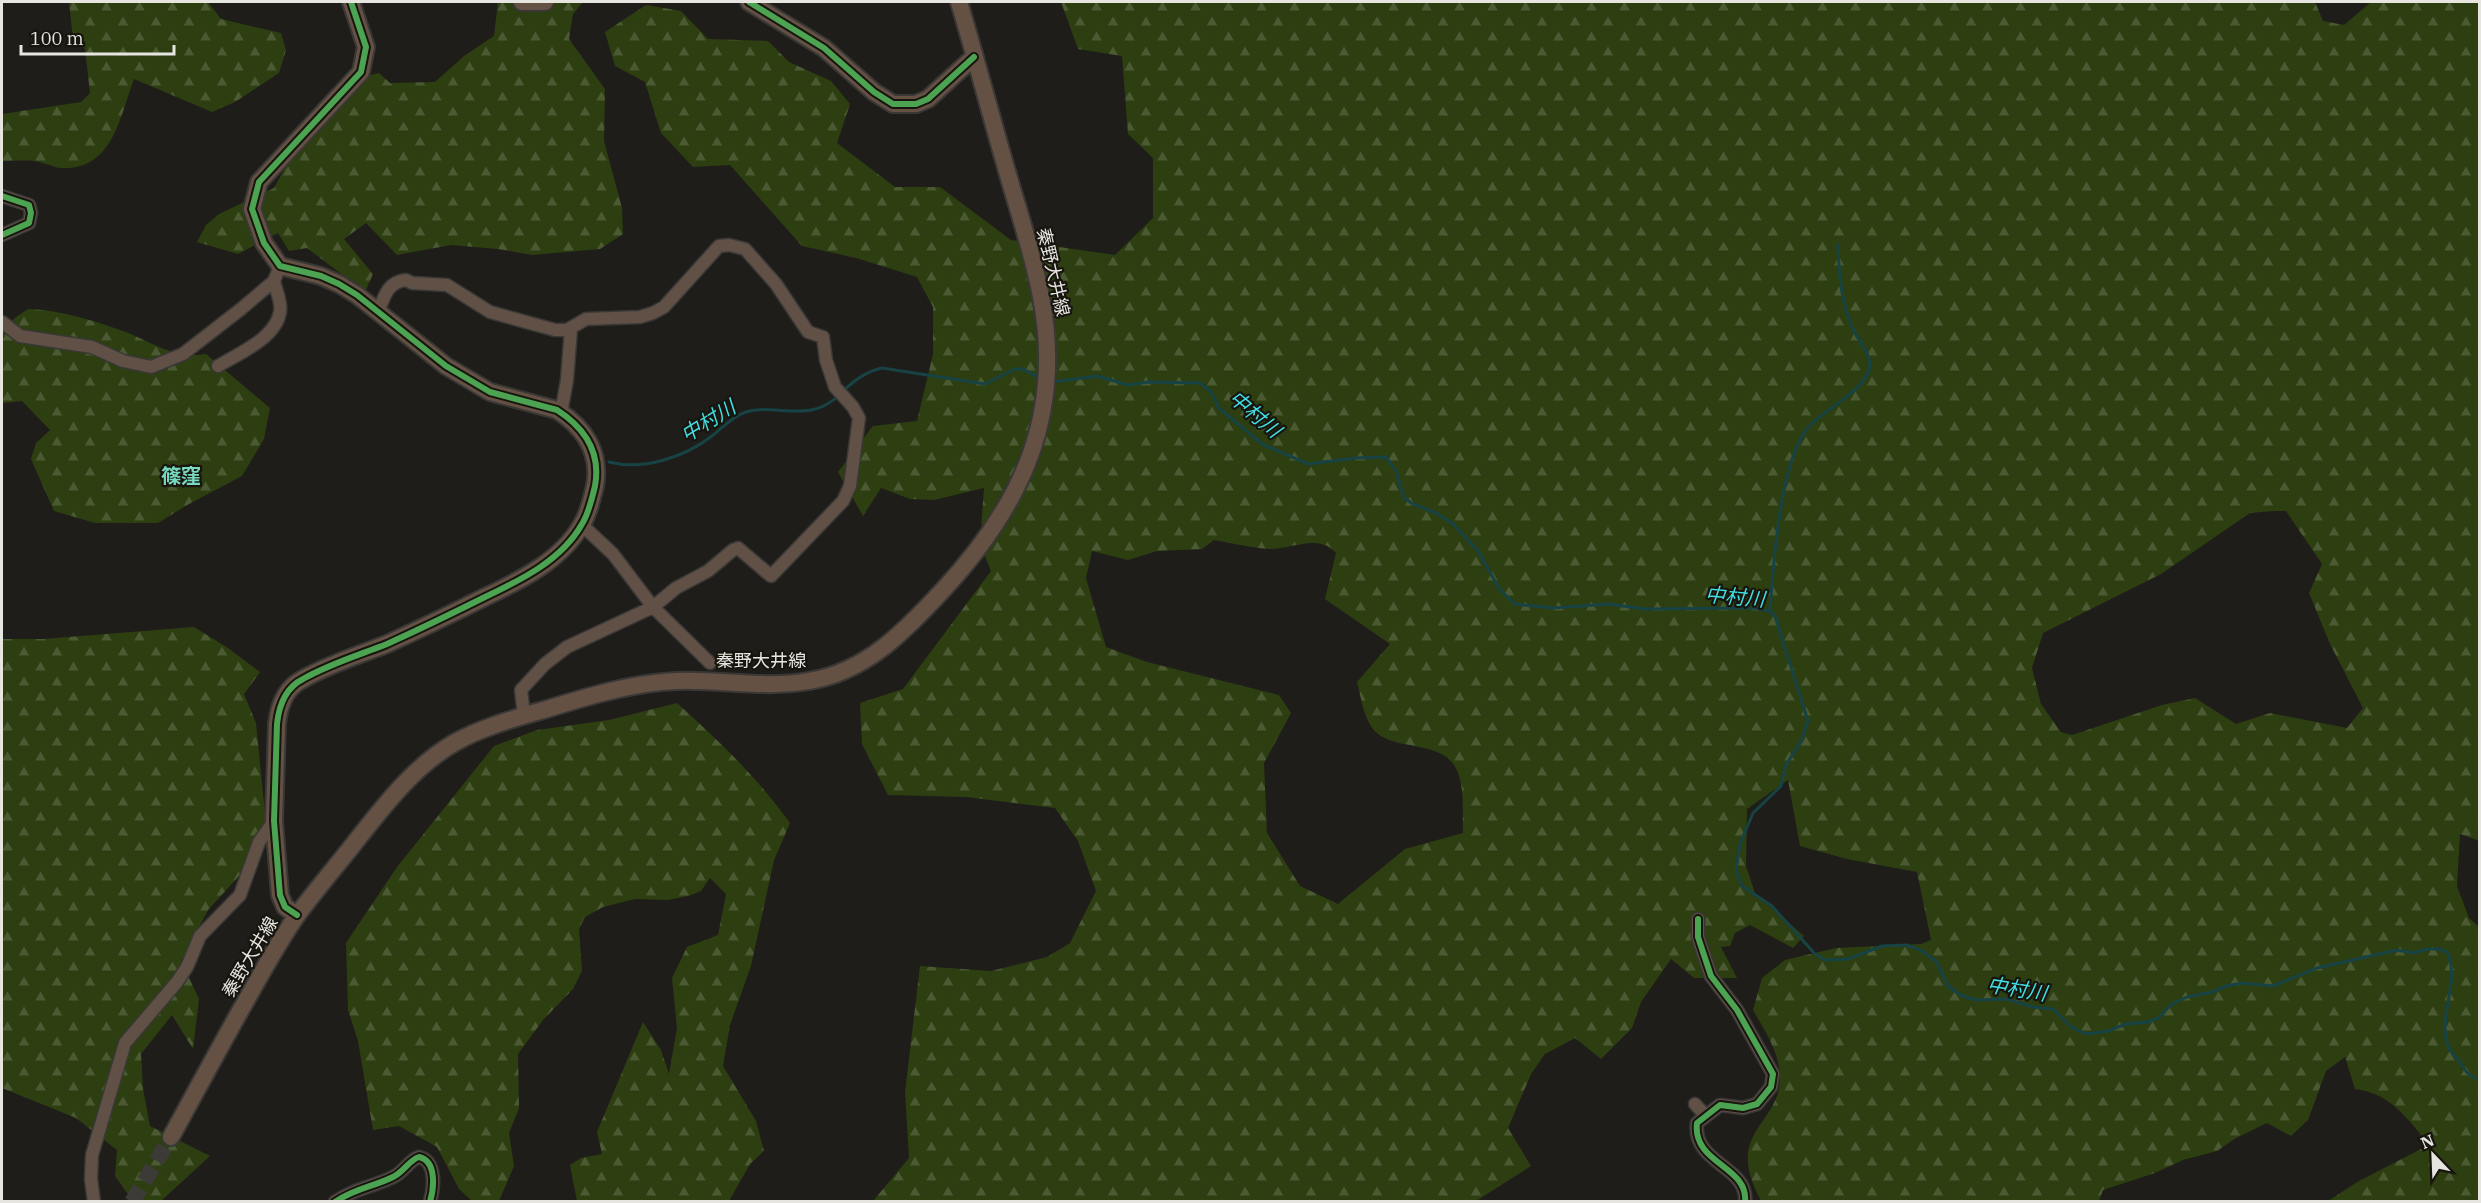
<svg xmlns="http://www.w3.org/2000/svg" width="2481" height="1203" font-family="'IBM Plex Serif','Noto Sans JP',serif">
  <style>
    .forest { fill: url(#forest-firs); fill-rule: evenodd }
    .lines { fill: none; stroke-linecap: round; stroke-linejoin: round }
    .stream { stroke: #174344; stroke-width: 3 }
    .secondary-tunnel { stroke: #3c3b37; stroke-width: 16; stroke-dasharray: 16 8; stroke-linecap: butt }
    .street-casing { stroke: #393836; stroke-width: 15 }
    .secondary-casing { stroke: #393836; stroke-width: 20 }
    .street { stroke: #605046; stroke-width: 12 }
    .secondary { stroke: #655144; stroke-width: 16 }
    .cycleway-casing { stroke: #17150e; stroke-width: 10 }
    .cycleway { stroke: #4ca352; stroke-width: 6 }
    .labels { text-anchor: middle; stroke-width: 4.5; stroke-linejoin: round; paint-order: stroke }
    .street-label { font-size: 18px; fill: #e6e5e0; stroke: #17150e }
    .water-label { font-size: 20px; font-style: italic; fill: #41dfe4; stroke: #17150e }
    .neighbourhood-label { font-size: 20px; font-weight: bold; fill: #78d9bf; stroke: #17150e }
  </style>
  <defs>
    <pattern id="forest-firs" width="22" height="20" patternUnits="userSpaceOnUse" patternTransform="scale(1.5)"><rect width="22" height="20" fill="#2d3e11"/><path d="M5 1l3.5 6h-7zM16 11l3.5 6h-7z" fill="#4b5a33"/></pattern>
  </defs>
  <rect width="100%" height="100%" fill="#1e1d19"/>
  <path class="forest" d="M69 2H208L221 19 281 33 286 50 279 73 235 102 212 112 134 79C120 116 113 171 61 168 52 167 43 162 34 161 24 160 12 161 2 161V114L81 102 90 93 85 49 73 39Z
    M498 2H583L573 14 569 39 605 89 604 141 622 208 623 234 600 249 532 255 498 249 451 245 397 255 366 223 344 239 373 274 365 292 307 248 289 251 278 233 238 254 197 242 206 225 219 214 274 188 291 157 306 145 362 77 379 73 390 83 435 82 464 56 494 36Z
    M1061 2H2315L2323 21 2344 25 2371 2H2479L2480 841 2460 834 2457 886 2469 918 2479 927V1201H2328L2359 1181 2429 1145C2408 1119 2390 1093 2355 1089L2345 1057 2326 1071 2308 1120 2291 1136 2267 1123 2236 1138 2217 1151 2183 1160 2155 1173 2103 1190 2099 1201H1761C1753 1185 1743 1163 1750 1144 1758 1121 1780 1107 1780 1078 1780 1053 1765 1031 1753 1010L1762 978 1785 960 1836 948 1921 944 1931 940 1917 872 1847 859 1800 846 1788 780 1747 809 1746 866 1755 893 1804 936 1793 948 1750 925 1735 933 1730 946 1721 947 1737 978H1694L1671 959 1641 1002 1632 1028 1601 1059 1575 1038 1545 1054 1531 1074 1508 1128 1531 1166 1476 1201H873L909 1158 905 1092 920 966 991 971 1047 957 1070 943 1096 891 1078 841 1055 808 966 797 888 795 862 744 860 703 903 689 991 571 980 544 984 488 934 500 910 499 881 488 863 516 838 472 873 426 917 421 933 354V307L917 277 856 258 802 246 730 165 693 167 661 133 645 82 615 66 605 32 646 5 681 11 708 39 768 41 789 62 831 81 850 104 837 143 895 187H940L1011 240 1115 255 1153 218V158L1128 134 1122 56 1078 49ZM2273 511H2286L2322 564 2309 593 2330 644 2363 708 2347 728 2270 713 2236 724 2195 698 2162 705 2072 735 2061 732 2041 704 2032 668 2043 633 2161 574 2250 513ZM1214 540C1232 543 1251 548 1270 549 1292 549 1319 533 1336 553L1325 599 1390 644 1357 682C1361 697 1364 722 1377 733 1399 752 1446 739 1458 773 1465 791 1462 815 1463 833L1405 849 1338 904 1300 886 1267 833 1264 763 1291 713 1279 695 1147 662 1106 647 1086 578 1092 551 1128 560 1157 551 1202 549Z
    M28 309C60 310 92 320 123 331 151 341 174 360 206 354L270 408 264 439 242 476 189 504 158 523H95L54 511 31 459 36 443 50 430 22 401 2 403V331L16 317Z
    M194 627 228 648 260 672 244 694 256 723 268 844 208 910 181 961 199 999 193 1049 172 1015 141 1054 143 1089 150 1126 210 1156 161 1201H133L115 1176 117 1150 76 1118 2 1088V639H43Z
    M677 703C718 740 758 778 790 823L774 860 751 966 730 1025 723 1066 756 1121 764 1151 750 1164 729 1201H577L570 1165 581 1158 602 1154 597 1132 643 1022 661 1050 669 1074 677 1028 672 978 687 947 718 935 726 894 710 878 701 891 688 896 668 900 635 899 603 907 585 917 579 929 582 971 573 989 543 1020 518 1054 519 1108 509 1133 514 1166 499 1201H472L459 1189 437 1147 399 1126 373 1130 358 1041 348 1010 346 943 397 867 494 746 537 730 609 720Z"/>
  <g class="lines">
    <path class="stream" d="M1052 382 1097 376 1128 385 1148 382 1200 383 1211 392 1219 408 1262 444 1308 464 1356 458 1386 457 1396 471 1404 498 1413 504 1436 513 1453 524 1478 551 1500 590 1515 604 1553 608 1608 604 1645 609 1753 608 1770 611 1775 616 1808 721 1801 741 1786 765 1781 786 1753 813 1740 844 1736 870 1742 886 1772 906 1815 954 1825 960 1848 959 1882 946 1907 945 1920 950 1936 961 1948 986 1960 995 1976 1000 2006 999 2033 1007 2053 1009 2071 1027 2086 1034 2108 1031 2126 1024 2148 1022 2158 1018 2172 1004 2187 997 2212 992 2226 986 2243 983 2273 986 2317 968 2397 950 2413 953 2428 949H2440L2447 952C2461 982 2437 1016 2448 1046 2450 1051 2455 1056 2459 1061 2465 1070 2468 1077 2480 1079
      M843 391C855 380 865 372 882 368L985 384 1015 369H1023L1040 378
      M609 462C643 471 685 457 712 436 722 428 733 416 746 412 775 403 809 424 838 396
      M1770 611C1773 567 1780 462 1807 429 1821 411 1863 392 1869 370 1873 357 1861 344 1855 333 1841 305 1839 276 1838 245"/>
    <path class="secondary-tunnel" d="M132 1202 171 1137"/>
    <g class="street-casing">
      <path id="street" d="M2 196 29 205 31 213 29 223 2 235
        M378 313C384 297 387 282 406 280L412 283 447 285 490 312 555 330H567L586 319 640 317 653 313 664 307 719 246 729 245 745 249 776 284 808 332 823 337 826 360 835 387 853 407 859 418 850 486 843 501 771 576 738 548 733 550 708 571 676 588 653 607 567 647 545 664 521 690 524 715
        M2 322 20 336 92 347 123 361 151 367 183 354 241 309 274 281 280 266
        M218 366C238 354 276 338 280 312 282 303 276 290 274 281
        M561 413 567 380 571 329
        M582 525 613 554 653 607 710 663
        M1698 919V937L1711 976 1737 1010 1773 1074 1771 1087 1757 1104 1743 1108 1720 1105 1697 1123C1692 1164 1749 1166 1745 1202
        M1695 1104 1705 1115
        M94 1202 91 1179 92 1155 125 1043 177 982 187 967 200 936 240 895 259 842 274 821
        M335 1202C355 1188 373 1187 393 1177 404 1172 409 1160 419 1157 437 1161 434 1188 430 1202"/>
    </g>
    <g class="secondary-casing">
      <path id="secondary" d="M522 2H545
        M749 2 824 48 874 92 893 104H916L928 99 974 57
        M297 915 285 907 280 895 274 821 277 724C279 705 285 688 303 679 329 664 359 655 387 644 420 629 453 613 485 597 521 580 562 560 582 524 589 513 592 498 595 486 601 453 585 428 557 410L490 392 446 366 357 295 339 284 321 276 280 266 264 243 252 209 259 182 361 72 366 47 351 2
        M171 1137C194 1095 216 1054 239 1013 258 980 276 945 298 914 318 887 340 862 360 836 387 802 416 765 454 743 482 727 516 718 547 709 589 696 632 683 676 681 720 679 765 689 809 681 866 672 905 631 943 590 1021 506 1064 415 1041 297 1034 259 1022 222 1011 185 993 124 977 62 959 2"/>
    </g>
    <use href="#street" class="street"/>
    <use href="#secondary" class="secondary"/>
    <g class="cycleway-casing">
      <path id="cycleway" d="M749 2 824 48 874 92 893 104H916L928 99 974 57
        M2 196 29 205 31 213 29 223 2 235
        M297 915 285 907 280 895 274 821 277 724C279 705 285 688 303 679 329 664 359 655 387 644 420 629 453 613 485 597 521 580 562 560 582 524 589 513 592 498 595 486 601 453 585 428 557 410L490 392 446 366 357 295 339 284 321 276 280 266 264 243 252 209 259 182 361 72 366 47 351 2
        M1698 919V937L1711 976 1737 1010 1773 1074 1771 1087 1757 1104 1743 1108 1720 1105 1697 1123C1692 1164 1749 1166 1745 1202
        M335 1202C355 1188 373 1187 393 1177 404 1172 409 1160 419 1157 437 1161 434 1188 430 1202"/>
    </g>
    <use href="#cycleway" class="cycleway"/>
  </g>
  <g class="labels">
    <g class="street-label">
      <text transform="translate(1053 272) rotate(77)" y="6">秦野大井線</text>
      <text x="761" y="667">秦野大井線</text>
      <text transform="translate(250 957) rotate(-59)" y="6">秦野大井線</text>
    </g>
    <g class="water-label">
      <text transform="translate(1255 414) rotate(40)" y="7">中村川</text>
      <text transform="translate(708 421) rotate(-32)" y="7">中村川</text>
      <text transform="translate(1735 597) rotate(5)" y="7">中村川</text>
      <text transform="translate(2017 989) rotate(9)" y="7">中村川</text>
    </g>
    <g class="neighbourhood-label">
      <text x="181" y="483">篠窪</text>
    </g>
  </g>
  <rect width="2481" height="1203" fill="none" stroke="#e6e5e0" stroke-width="6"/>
  <g transform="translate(2433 1155) rotate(337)" stroke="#17150e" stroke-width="4.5" paint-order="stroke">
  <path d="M0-4.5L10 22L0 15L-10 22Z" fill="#e6e5e0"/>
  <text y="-9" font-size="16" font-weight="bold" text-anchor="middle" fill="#e6e5e0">N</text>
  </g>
  <path d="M21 45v9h153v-9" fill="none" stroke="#e6e5e0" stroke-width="3"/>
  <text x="30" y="45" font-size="18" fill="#e6e5e0" stroke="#17150e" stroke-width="4.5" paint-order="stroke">100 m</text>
</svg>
